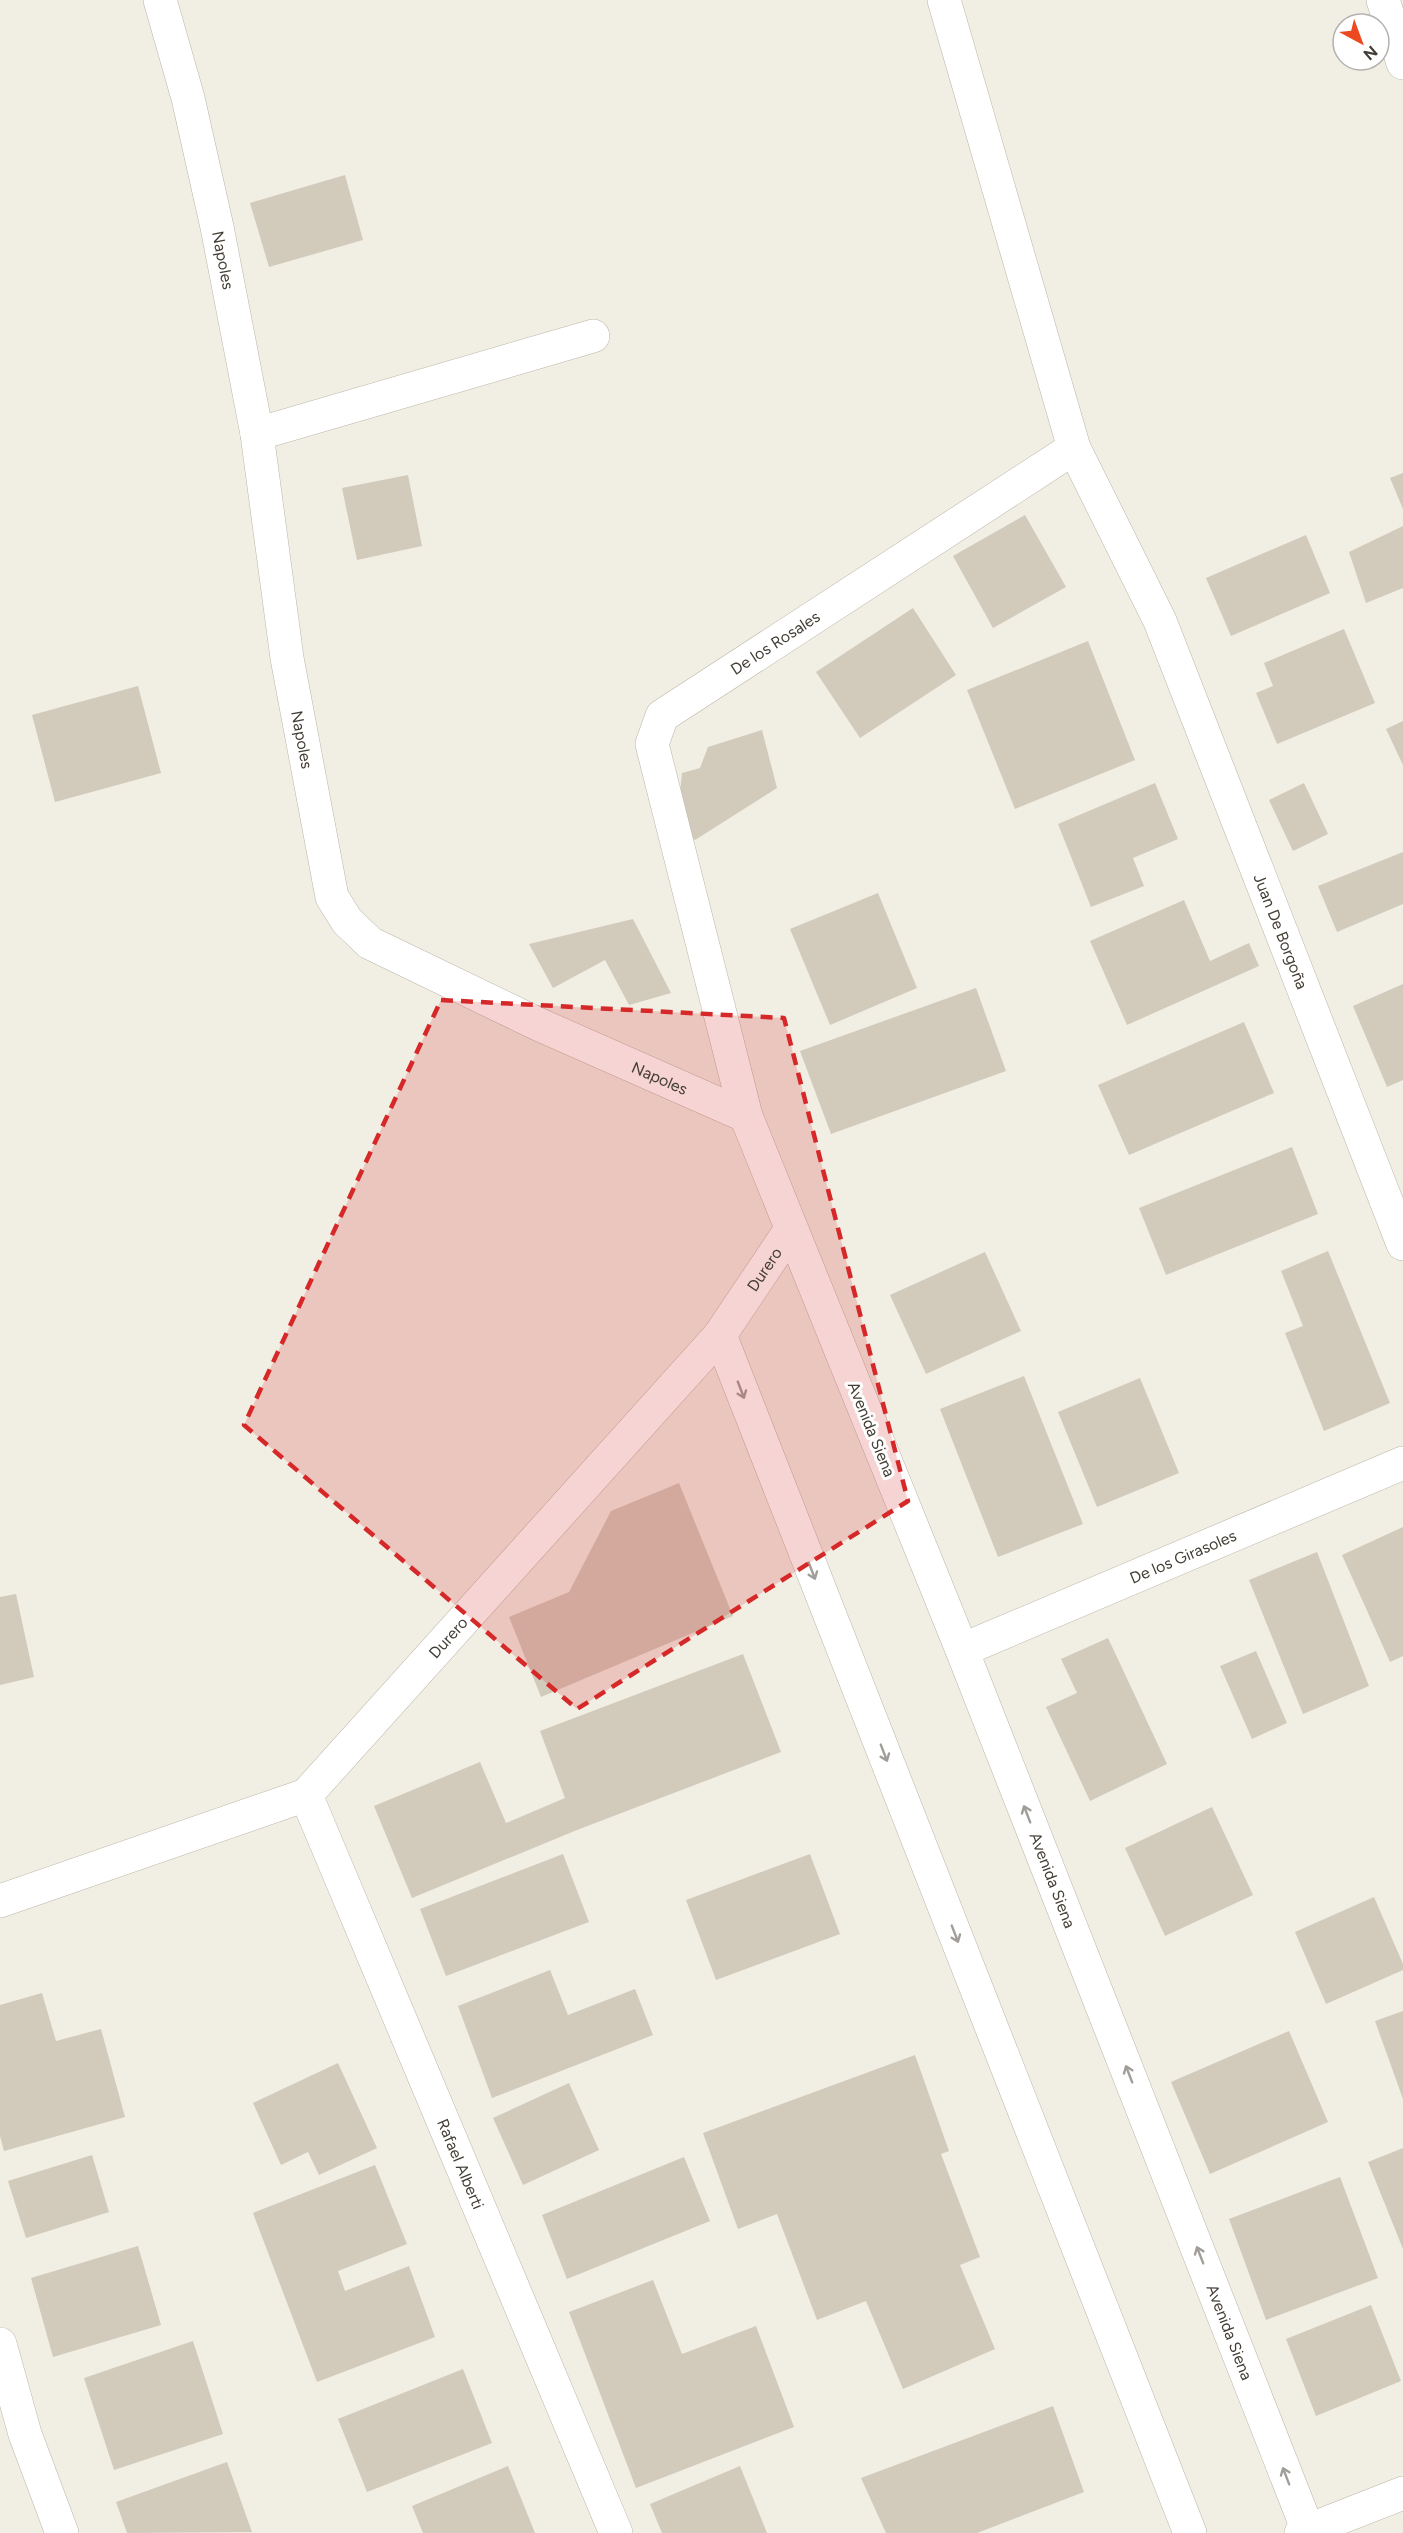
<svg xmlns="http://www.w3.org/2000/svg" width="1403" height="2533" font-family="Figtree,sans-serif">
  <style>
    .building { fill: #d2cabb }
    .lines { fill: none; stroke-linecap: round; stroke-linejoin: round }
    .minor-casing { stroke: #bcb6a8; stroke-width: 34 }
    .minor { stroke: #fff; stroke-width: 33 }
    .oneway { stroke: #a19e9a }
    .marked { fill: #d62828; fill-opacity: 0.2; stroke: #d62828; stroke-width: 4.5; stroke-dasharray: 12 8; stroke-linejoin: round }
    .labels { text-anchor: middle; stroke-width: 6; stroke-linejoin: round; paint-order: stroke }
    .street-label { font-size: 16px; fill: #433e35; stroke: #fff }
  </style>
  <rect width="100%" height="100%" fill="#f1eee4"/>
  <path class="building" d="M345 175 363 240 269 267 250 203Z
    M1403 473V509L1390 478Z
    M408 475 422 546 357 560 342 488Z
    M1025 515 1066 587 993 628 953 556Z
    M1403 526V588L1366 603 1349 552Z
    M1306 535 1330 593 1231 636 1206 578Z
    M913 608 956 675 860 738 816 672Z
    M1344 629 1375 703 1277 744 1256 693 1273 686 1264 663Z
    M1088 641 1135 760 1015 809 967 690Z
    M138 686 161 773 55 802 32 715Z
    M1403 721V765L1386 729Z
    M762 730 777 788 695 840 677 824 682 773 700 768 708 747Z
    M1155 783 1178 839 1133 858 1144 886 1091 907 1058 824Z
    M1304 783 1328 834 1293 851 1269 800Z
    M1403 852V904L1337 932 1318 886Z
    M878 893 917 988 830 1025 790 929Z
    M1184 900 1210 961 1249 943 1259 966 1127 1025 1090 941Z
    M633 919 671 993 629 1005 605 960 553 988 529 944Z
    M1403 984V1080L1387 1087 1353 1006Z
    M976 988 1006 1071 831 1134 800 1051Z
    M1244 1022 1274 1093 1129 1155 1098 1085Z
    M1292 1147 1318 1214 1166 1275 1139 1208Z
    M1328 1251 1390 1403 1324 1431 1285 1333 1303 1326 1281 1271Z
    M985 1252 1021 1331 926 1374 890 1295Z
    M1024 1376 1083 1524 998 1557 940 1409Z
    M1140 1378 1179 1473 1097 1507 1058 1412Z
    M679 1483 733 1616 541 1697 509 1617 569 1592 611 1511Z
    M1403 1527V1656L1390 1662 1342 1555Z
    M1317 1552 1369 1686 1303 1714 1249 1580Z
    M16 1594 34 1677 0 1685V1597Z
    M1108 1638 1167 1764 1090 1801 1046 1707 1077 1693 1061 1659Z
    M1256 1651 1287 1723 1252 1739 1220 1666Z
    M743 1654 781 1752 577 1830 412 1898 374 1806 480 1762 506 1823 565 1798 540 1731Z
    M1212 1807 1253 1895 1165 1936 1125 1848Z
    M563 1854 589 1922 446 1976 420 1909Z
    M810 1854 840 1934 716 1980 686 1900Z
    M1374 1897 1403 1964V1970L1326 2004 1295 1932Z
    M550 1970 568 2015 635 1989 653 2035 492 2098 458 2006Z
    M42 1993 56 2041 101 2029 125 2117 4 2151 0 2136V2005Z
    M1403 2011V2099L1375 2021Z
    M1289 2031 1328 2122 1210 2174 1171 2082Z
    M915 2055 949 2151 941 2154 980 2257 960 2265 995 2349 903 2389 866 2301 817 2320 777 2214 738 2229 703 2133Z
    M338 2063 377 2148 319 2175 308 2152 281 2165 253 2103Z
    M569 2083 599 2150 523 2185 493 2118Z
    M1403 2148V2249L1368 2162Z
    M92 2155 109 2212 26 2238 8 2181Z
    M684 2157 710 2221 567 2279 542 2215Z
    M375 2165 407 2244 338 2271 345 2291 409 2266 435 2337 317 2382 253 2213Z
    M1340 2177 1378 2278 1266 2320 1229 2219Z
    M138 2246 161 2325 53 2357 31 2278Z
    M653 2280 682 2354 756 2326 794 2427 636 2488 569 2312Z
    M1371 2305 1401 2381 1316 2416 1286 2339Z
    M193 2341 223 2434 114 2470 84 2378Z
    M463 2369 492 2443 367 2492 338 2419Z
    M1053 2406 1084 2492 977 2533H886L861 2478Z
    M227 2462 252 2532 127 2533 116 2502Z
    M508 2466 535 2533H423L412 2506Z
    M740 2466 767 2533H662L650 2504Z"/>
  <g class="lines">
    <g class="minor-casing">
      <g id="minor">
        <path id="s1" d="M160 0 188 98 217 227 257 434 287 658 332 897 347 921 370 943 540 1025 746 1116"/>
        <path d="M944 0 1074 448"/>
        <path d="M1383 0 1403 63"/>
        <path d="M257 434 593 336"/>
        <path d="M720 1335 1190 2533"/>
        <path id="s2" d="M962 1650 1403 1463"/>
        <path id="s3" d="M306 1795 616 2533"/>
        <path id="s4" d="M0 1901 306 1795 720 1335 791 1229"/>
        <path d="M0 2344 25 2434 62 2533"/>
        <path d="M1301 2533 1403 2493"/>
        <path id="s5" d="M1309 2533 962 1650 746 1116 652 744 662 716 1074 448 1160 621 1403 1244"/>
      </g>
    </g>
    <use href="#minor" class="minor"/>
  </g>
  <defs><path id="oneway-shaft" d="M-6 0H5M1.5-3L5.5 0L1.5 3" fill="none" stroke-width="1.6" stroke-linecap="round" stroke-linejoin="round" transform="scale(1.5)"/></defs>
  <g class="oneway">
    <use href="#oneway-shaft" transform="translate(741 1390) rotate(69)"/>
    <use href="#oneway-shaft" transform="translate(812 1571) rotate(69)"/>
    <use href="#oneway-shaft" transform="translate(884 1753) rotate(69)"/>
    <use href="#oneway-shaft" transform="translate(1027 1814) rotate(-111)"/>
    <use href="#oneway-shaft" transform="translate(955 1934) rotate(69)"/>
    <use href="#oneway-shaft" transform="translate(1129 2074) rotate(-111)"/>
    <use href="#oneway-shaft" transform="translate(1200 2255) rotate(-111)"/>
    <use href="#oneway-shaft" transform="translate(1286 2476) rotate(-111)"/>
  </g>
  <path class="marked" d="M441 1000 784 1018 908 1501 577 1709 244 1425Z"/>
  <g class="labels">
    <g class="street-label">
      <text dy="6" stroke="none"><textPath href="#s1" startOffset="268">Napoles</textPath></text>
      <text dy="6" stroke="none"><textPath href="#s5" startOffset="2073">De los Rosales</textPath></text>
      <text dy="6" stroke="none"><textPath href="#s1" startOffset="754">Napoles</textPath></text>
      <text dy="6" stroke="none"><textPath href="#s5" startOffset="2956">Juan De Borgoña</textPath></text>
      <text dy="6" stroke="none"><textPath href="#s1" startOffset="1294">Napoles</textPath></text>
      <text dy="6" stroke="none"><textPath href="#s4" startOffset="1022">Durero</textPath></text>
      <text transform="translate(872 1429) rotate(68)" y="6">Avenida Siena</text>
      <text dy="6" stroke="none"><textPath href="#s2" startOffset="240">De los Girasoles</textPath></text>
      <text dy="6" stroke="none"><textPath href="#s4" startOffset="536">Durero</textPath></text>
      <text transform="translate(1053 1880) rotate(69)" y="6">Avenida Siena</text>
      <text dy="6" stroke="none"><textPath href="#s3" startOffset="400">Rafael Alberti</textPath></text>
      <text transform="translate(1230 2332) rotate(69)" y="6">Avenida Siena</text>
    </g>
  </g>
  <g transform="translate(1361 42) rotate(139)"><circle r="28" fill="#ffffff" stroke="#b4b2ae" stroke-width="1.5"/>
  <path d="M0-4.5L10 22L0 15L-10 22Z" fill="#ec4921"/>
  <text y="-9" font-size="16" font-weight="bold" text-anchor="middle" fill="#433e35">N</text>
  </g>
</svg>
